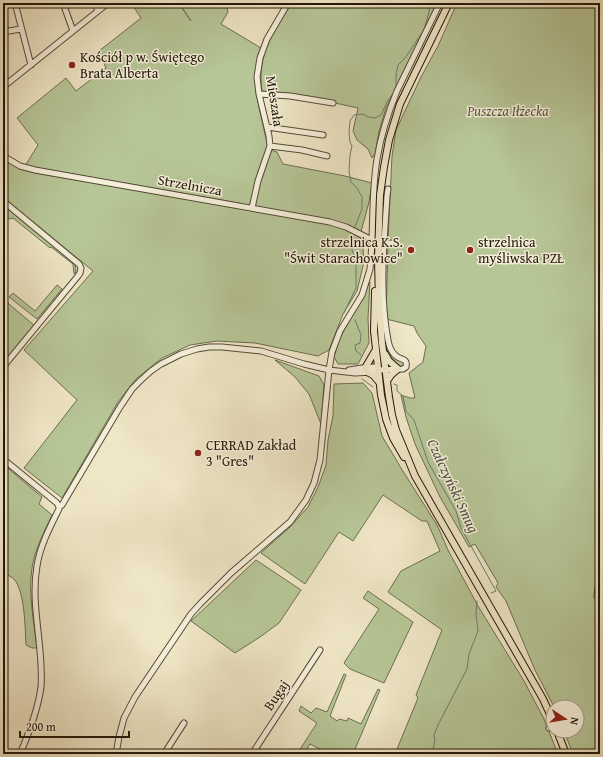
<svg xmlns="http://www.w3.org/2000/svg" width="603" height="757" font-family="'Gentium Book Plus',serif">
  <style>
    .green { fill: #b7c697; stroke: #6c6e50 }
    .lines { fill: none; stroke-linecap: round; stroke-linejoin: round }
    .stream { stroke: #6a7c70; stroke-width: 1 }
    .minor-casing { stroke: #554a38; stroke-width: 7 }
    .major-casing { stroke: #221609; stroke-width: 8 }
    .minor { stroke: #f5efda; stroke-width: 5 }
    .major { stroke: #efe6c6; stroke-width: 6 }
    .poi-dot { fill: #8f2418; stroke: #f5efda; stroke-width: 1.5 }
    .labels { text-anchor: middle; stroke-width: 3; stroke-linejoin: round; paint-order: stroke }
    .poi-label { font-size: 14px; fill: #221609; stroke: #f5efda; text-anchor: start }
    .street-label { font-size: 14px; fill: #221609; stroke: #f5efda }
    .park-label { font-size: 14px; font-style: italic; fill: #56543b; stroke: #f5efda }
    .water-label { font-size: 15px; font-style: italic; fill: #4c5245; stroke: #f5efda }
  </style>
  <rect width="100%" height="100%" fill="#efe6c6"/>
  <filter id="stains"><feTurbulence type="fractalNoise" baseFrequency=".005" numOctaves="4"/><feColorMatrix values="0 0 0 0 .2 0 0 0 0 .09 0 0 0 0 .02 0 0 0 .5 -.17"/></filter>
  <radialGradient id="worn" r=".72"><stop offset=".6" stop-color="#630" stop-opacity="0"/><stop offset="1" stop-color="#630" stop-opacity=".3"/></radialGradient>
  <path class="green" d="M131 3H174L180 5 191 21 179 3H226L228 12 221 24 261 48C258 64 254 81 257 97 260 115 265 131 268 149L277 152 283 164 345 176 372 183 369 202 361 232 334 221 216 199 25 166 38 145 17 118 66 78 76 91 106 68 99 51 141 18Z
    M291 3H437L386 108 379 131 375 154 372 158 368 149 357 140 353 131 358 108 312 98 262 91C261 86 261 81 261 76 262 44 277 29 291 3Z
    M457 3H600V754H573L564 731H577V707H554L535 670 506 601 496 587 498 583 475 544 469 547 440 497 415 444 406 417 401 395 410 398H415L409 373 423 362 426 346 417 333 414 326 386 319 388 244 391 241 388 240 392 156 396 130 421 77 438 46Z
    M3 158 23 170 36 173 335 225 350 230 362 240 363 248 364 262 357 291 343 314 329 350 318 356 255 343 217 341 190 345 162 358 136 379 118 402 62 498 24 468 77 400 24 350 93 271 3 197Z
    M3 205 75 264 76 272 74 274 73 264 51 247 50 248 13 218 9 219 3 214 5 212 3 210Z
    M370 282 368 318 369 343 358 364H338L334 357 340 338Z
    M57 285 62 289 37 319 9 297 13 293 35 311Z
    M3 299 35 326 3 363Z
    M384 344 389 352H390C394 357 397 360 403 362L404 365 403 366 401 367 396 365C392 358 386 352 384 344Z
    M275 360 319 376 324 385 321 424 309 394 295 377Z
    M363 383 372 393 382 436 401 468 437 525 448 550 478 606 524 681 544 719 558 754H395L418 698 416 695 442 630 388 592 401 571 440 551 427 521H422L383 495 353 541 339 532 305 584 261 553 290 527 308 507 318 487 326 465 328 440 333 416 334 384Z
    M3 464 42 497 39 504 52 515C44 532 35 549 32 568 28 594 34 622 37 648H32L26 645C25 628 25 592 14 579 12 577 9 576 6 574L3 575Z
    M256 560 301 590 279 623 260 637 235 653 191 621Z
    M368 591 413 622 384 683 350 669 344 663 379 609 363 598Z
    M344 674 346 675 330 716 337 721 339 719 347 721 348 718 361 724 378 689 380 690 353 754H330L310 744 304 754H297L317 723 299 711 301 706 311 713 316 708 327 712Z"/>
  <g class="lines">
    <path class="stream" d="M396 89V74L398 65 405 58 424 30 429 12 430 3
      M354 229 362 209V197L357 188 351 182 349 172 350 155 352 146 350 142 349 132 350 121 354 115 363 114 368 117 375 118 381 115 387 102 394 92
      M344 313 356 288V260L352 250 353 233
      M355 320 361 335 360 343 355 345 356 351 361 355
      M362 379 373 387
      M394 384 397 385V391L403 396 406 411 414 420 428 462 456 511 461 528 496 591 491 593
      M432 754 435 740 434 735 438 725 467 669 469 654 478 631 476 614 477 601"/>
    <g class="minor-casing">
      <path id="minor" d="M15 3 31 65
        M63 3 73 31
        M95 3 98 11
        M3 32 21 29
        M3 87 108 3
        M259 94 290 96 333 103
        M267 127 323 135
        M270 146 302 150 327 156
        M3 156 20 166 35 170 330 222 346 227 372 240
        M3 201 79 264 81 268 80 273 78 276 3 367
        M252 208 258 181 270 146 269 136 259 94 257 77 260 58 267 39 288 3
        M385 243H391
        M349 370 362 368 374 367 378 370 403 369 406 367C408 358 401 360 396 356 391 352 389 346 388 340 379 293 384 244 387 196L388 189
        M3 459 57 503 59 507
        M597 596 600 573
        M549 728 553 724
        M20 754C29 733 38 710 41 687 44 647 30 606 37 566 40 546 50 527 59 509V507L62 505 120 407 132 389 141 380 151 371 161 364 181 354 197 349 209 347H222L261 351 304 364 329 370 355 373 373 372 378 370
        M116 754 119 737 124 718 135 697 191 614 200 604 231 573 290 522 306 500 314 483 320 460 329 370 332 352 340 331 362 295 367 279 370 269C374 232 371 195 377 159 381 135 388 113 397 91L440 3
        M164 754 184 723
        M252 754 320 650"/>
    </g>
    <g class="major-casing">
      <path id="major" d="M449 3 400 104 389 140 384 167 380 195 378 258 379 304 382 343 389 397 392 415 396 430 415 476 543 699 553 721
        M375 291 374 331 381 395 386 419 393 438 404 457
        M385 354 389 361 398 369 391 375 387 381
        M365 368 375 351
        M367 372 373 375 379 382
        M557 731 566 754"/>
    </g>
    <use href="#minor" class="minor"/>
    <use href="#major" class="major"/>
  </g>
  <g class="poi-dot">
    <circle cx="72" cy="65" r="4"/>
    <circle cx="411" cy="250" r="4"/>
    <circle cx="470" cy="250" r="4"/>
    <circle cx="198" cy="453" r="4"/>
  </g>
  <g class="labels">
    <g class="poi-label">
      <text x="80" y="62">Kościół p w. Świętego<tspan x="80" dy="16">Brata Alberta</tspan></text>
      <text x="403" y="247" text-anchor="end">strzelnica K.S.<tspan x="403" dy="16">"Świt Starachowice"</tspan></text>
      <text x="478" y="247">strzelnica<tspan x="478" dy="16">myśliwska PZŁ</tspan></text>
      <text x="206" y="450">CERRAD Zakład<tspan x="206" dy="16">3 "Gres"</tspan></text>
    </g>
    <g class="street-label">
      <text transform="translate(275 101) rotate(81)" y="5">Mieszała</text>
      <text transform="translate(190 185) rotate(10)" y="5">Strzelnicza</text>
      <text transform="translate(276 695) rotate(-56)" y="5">Bugaj</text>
    </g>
    <g class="park-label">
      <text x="508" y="116">Puszcza Iłżecka</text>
    </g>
    <g class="water-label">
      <text transform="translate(453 486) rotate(65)" y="5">Czałczyński Smug</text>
    </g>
  </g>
  <rect width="603" height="757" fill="none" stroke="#efe6c6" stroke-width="16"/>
  <rect x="4" y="4" width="595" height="749" fill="none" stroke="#221609" stroke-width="2"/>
  <rect x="8" y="8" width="587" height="741" fill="none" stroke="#221609"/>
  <g transform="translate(565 719) rotate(102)"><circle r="19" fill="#f5efda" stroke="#a19886"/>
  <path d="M0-3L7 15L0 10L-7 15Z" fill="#8f2418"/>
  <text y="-6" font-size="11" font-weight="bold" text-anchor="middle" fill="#221609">N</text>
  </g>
  <path d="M20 731v6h109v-6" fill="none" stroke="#221609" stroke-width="2"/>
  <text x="26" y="731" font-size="12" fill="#221609" stroke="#f5efda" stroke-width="3" paint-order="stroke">200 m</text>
  <rect width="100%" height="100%" filter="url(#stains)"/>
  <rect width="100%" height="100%" fill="url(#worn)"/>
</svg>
